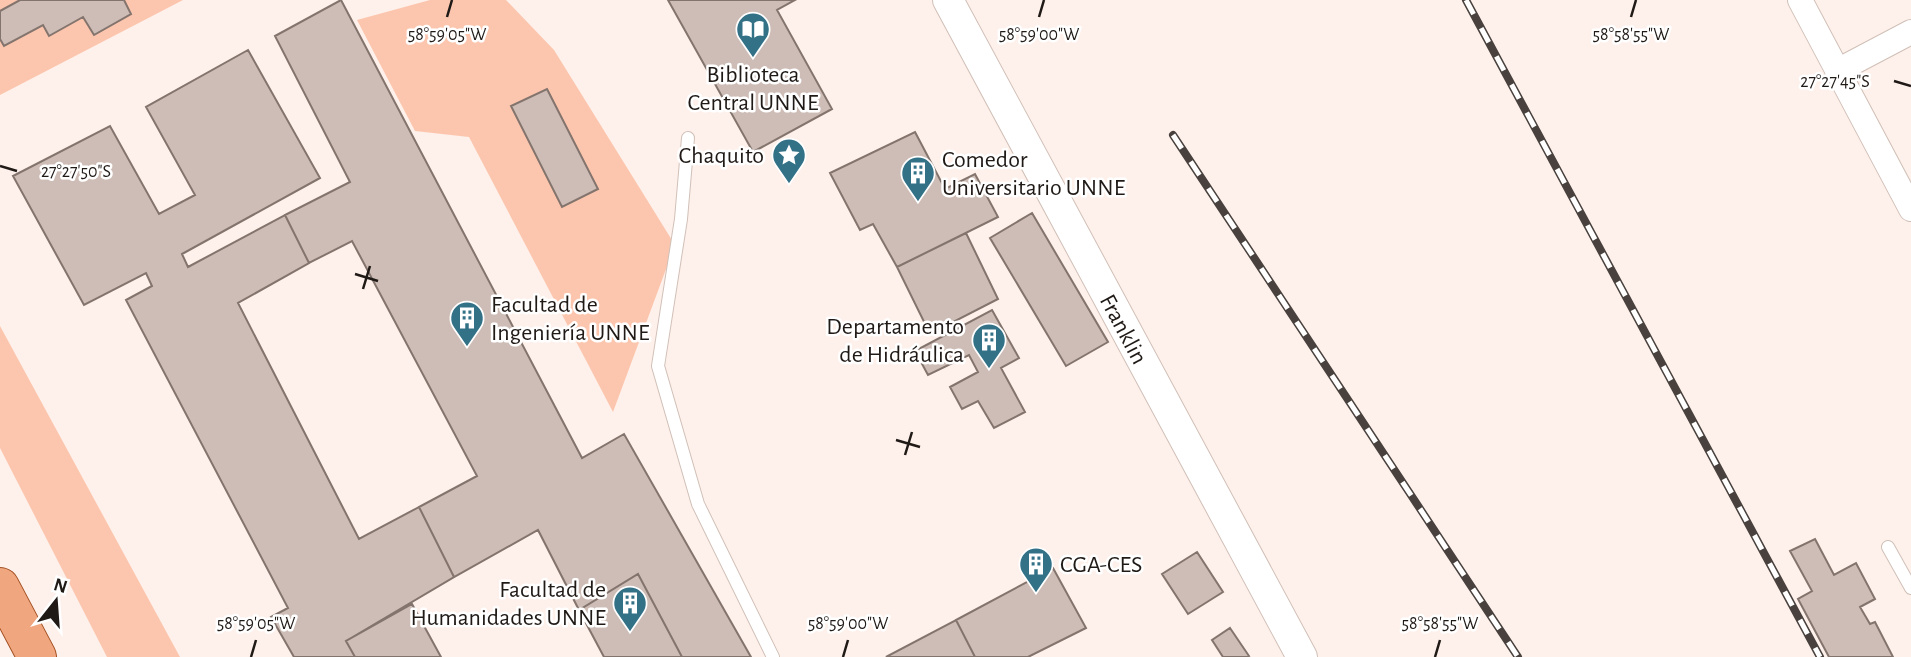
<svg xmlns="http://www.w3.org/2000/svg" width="1911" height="657" font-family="'Alegreya Sans',sans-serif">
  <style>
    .green { fill: #fcc6ae }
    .building { fill: #cebdb6; stroke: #83746d; stroke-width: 2 }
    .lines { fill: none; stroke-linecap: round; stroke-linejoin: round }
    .service-casing { stroke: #d0c0b8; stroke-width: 14 }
    .minor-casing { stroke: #d0c0b8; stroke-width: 26 }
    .tertiary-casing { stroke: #d0c0b8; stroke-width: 32 }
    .primary-casing { stroke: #a14f22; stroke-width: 40 }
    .service { stroke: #fff; stroke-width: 12 }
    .minor { stroke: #fff; stroke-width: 24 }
    .tertiary { stroke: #fff; stroke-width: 30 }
    .primary { stroke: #f0a67e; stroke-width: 38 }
    .rail-casing { stroke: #48413d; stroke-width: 8 }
    .rail { stroke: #fff; stroke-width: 5; stroke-dasharray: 16; stroke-linecap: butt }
    .ticks { fill: none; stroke: #201a17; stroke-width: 2.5 }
    .labels { text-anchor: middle; stroke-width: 5; stroke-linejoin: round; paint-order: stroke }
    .poi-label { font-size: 24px; fill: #201a17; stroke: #fff; text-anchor: end }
    .street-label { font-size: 24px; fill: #201a17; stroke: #fff }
    .ticks-label { font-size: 18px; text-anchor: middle; fill: #201a17; stroke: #fff; stroke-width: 5; stroke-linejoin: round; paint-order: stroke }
  </style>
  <rect width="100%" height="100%" fill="#fef0ea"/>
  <path class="green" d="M0 0H183L0 95Z
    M430 0H506L554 50 675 245 613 412 469 137 415 131 357 20Z
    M0 326 180 657H107L0 448Z"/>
  <path class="building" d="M20 0H124L131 14 94 35 83 17 49 36 43 25 4 46 0 39V11Z
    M341 0 582 458 624 434 751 657H682L638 574 579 610 538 530 454 577 419 507 477 476 352 241 309 263 285 215 350 182 275 36Z
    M668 0H795L777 10 832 109 753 152Z
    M248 50 320 178 182 254 188 267 285 215 309 263 238 303 359 539 419 507 454 577 346 641 355 657H294L271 617 288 608 126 300 152 286 146 273 84 305 13 176 110 126 159 214 195 195 146 107Z
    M547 89 598 189 562 207 511 106Z
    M915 132 945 189 975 174 998 217 897 267 873 224 860 230 830 173Z
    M1032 213 1108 342 1066 366 990 238Z
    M966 233 998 299 930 334 897 267Z
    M992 310 1019 358 1001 368 1025 412 994 428 978 401 962 409 950 387 978 372 969 355 928 375 915 351Z
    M1815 539 1834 575 1856 563 1875 599 1860 607 1870 624 1875 622 1893 657H1829L1798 599 1812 591 1790 551Z
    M1197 552 1223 592 1188 614 1162 574Z
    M1053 568 1086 628 1028 657H975L956 620Z
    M638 574 682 657H604L579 610Z
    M412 604 441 657H355L346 641Z
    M956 620 975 657H886Z
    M1230 628 1249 656 1247 657H1223L1212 640Z"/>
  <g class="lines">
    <g class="service-casing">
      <path id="service" d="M688 138 681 219 658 366 698 504 773 657
        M1888 547 1911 588"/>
    </g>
    <g class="minor-casing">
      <path id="minor" d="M1800 0 1911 209
        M1837 71 1911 32"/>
    </g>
    <g class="tertiary-casing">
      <path id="tertiary" d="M948 0 1302 657"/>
    </g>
    <g class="primary-casing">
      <path id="primary" d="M0 587 37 657"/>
    </g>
    <use href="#service" class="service"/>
    <use href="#minor" class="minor"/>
    <use href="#tertiary" class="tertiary"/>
    <use href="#primary" class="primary"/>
    <g class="rail-casing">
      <path id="rail" d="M1466 0 1820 657
        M1173 135 1518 657"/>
    </g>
    <use href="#rail" class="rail"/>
  </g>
  <path class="ticks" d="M447 17 452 0M1039 17 1044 0M1631 17 1636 0M1894 81 1911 86M0 166 17 171M355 274 378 281M363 289 370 266M896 440 920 447M905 455 912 432M251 657 256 640M843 657 848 640M1435 657 1440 640"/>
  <defs>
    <g id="library-pin" transform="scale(1.75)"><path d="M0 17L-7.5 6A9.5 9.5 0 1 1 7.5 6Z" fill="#337187" stroke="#fff"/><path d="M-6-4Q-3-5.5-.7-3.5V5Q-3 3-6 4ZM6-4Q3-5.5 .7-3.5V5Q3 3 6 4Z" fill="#fff"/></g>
    <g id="sight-pin" transform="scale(1.75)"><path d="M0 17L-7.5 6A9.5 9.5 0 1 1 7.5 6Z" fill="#337187" stroke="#fff"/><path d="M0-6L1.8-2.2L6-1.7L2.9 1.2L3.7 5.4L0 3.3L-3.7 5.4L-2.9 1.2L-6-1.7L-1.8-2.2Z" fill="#fff"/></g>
    <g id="building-pin" transform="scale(1.75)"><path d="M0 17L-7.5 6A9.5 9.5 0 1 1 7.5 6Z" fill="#337187" stroke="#fff"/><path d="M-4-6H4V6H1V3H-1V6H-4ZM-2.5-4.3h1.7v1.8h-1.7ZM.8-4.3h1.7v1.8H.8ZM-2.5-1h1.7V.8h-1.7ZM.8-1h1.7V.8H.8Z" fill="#fff"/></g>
  </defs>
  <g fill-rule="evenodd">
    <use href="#library-pin" x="753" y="29"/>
    <use href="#sight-pin" x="789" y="155"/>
    <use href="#building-pin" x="918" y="173"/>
    <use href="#building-pin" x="467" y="318"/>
    <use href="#building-pin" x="989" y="340"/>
    <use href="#building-pin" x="1036" y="564"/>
    <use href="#building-pin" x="630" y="603"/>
  </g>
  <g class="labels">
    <g class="poi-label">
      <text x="753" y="82" text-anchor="middle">Biblioteca<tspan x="753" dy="28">Central UNNE</tspan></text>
      <text x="764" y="163">Chaquito</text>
      <text x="942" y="167" text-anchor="start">Comedor<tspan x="942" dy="28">Universitario UNNE</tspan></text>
      <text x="491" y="312" text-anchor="start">Facultad de<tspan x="491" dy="28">Ingeniería UNNE</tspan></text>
      <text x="964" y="334">Departamento<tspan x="964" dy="28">de Hidráulica</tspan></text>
      <text x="1060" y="572" text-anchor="start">CGA-CES</text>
      <text x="606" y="597">Facultad de<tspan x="606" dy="28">Humanidades UNNE</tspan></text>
    </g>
    <g class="street-label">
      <text transform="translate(1124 329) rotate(62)" y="8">Franklin</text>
    </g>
  </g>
  <g class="ticks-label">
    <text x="447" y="40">58°59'05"W</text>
    <text x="1039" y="40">58°59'00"W</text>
    <text x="1631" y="40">58°58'55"W</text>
    <text x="1835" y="87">27°27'45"S</text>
    <text x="76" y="177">27°27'50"S</text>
    <text x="256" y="629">58°59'05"W</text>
    <text x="848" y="629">58°59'00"W</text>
    <text x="1440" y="629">58°58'55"W</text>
  </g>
  <g transform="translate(56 601) rotate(17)" stroke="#ffffff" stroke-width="5" paint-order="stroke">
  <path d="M0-5L12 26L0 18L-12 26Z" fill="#201a17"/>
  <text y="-10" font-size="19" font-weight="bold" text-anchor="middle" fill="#201a17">N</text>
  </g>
</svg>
